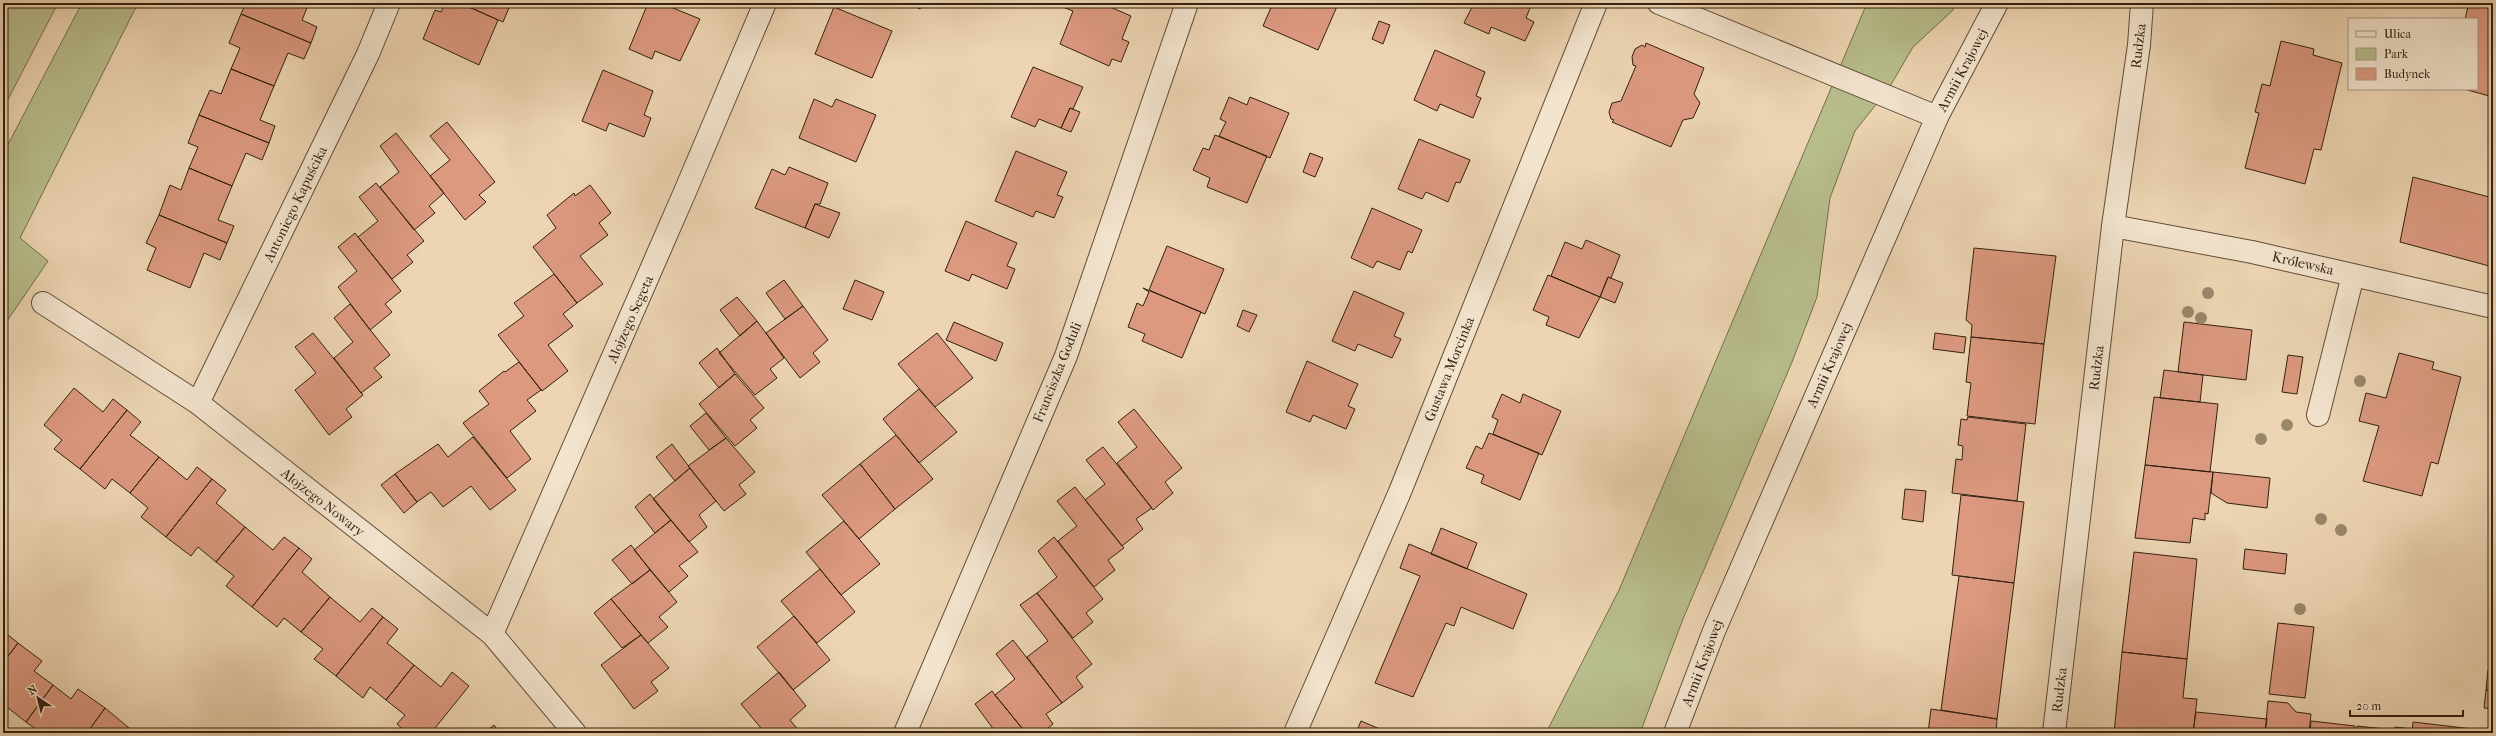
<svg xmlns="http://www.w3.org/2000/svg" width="2496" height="736" font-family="'IM FELL French Canon',serif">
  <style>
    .green { fill: #b8bd8c; stroke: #756e4e }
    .building { fill: #dc9980; stroke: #32200f }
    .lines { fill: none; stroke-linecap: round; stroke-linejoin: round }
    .pedestrian-casing { stroke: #614d38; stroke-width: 24 }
    .minor-casing { stroke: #614d38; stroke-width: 24 }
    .tertiary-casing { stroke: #614d38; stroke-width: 24 }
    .pedestrian { stroke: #f3e4ce; stroke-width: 22 }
    .minor { stroke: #f3e4ce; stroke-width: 22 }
    .tertiary { stroke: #f3e4ce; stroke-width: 22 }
    .tree { fill: #99876a }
    .labels { text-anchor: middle; stroke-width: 3.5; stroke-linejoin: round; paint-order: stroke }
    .street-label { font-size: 14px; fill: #32200f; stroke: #f3e4ce }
  </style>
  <rect width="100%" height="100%" fill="#edd5b3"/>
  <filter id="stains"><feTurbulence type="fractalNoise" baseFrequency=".005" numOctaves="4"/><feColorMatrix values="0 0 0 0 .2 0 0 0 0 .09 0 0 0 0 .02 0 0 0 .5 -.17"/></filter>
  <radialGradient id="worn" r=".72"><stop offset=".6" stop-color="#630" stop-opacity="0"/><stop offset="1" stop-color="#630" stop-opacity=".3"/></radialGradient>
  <path class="green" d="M3 3H58L3 109Z
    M82 3H138L20 238 48 261 3 327V154Z
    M1867 3H1957L1952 11 1913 47 1889 88 1855 131 1830 198 1817 297 1792 362 1683 619 1640 733H1546L1619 590Z"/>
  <path class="building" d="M246 3H309L302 20 317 27 311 43 241 14Z
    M445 3H460L498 20 479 65 423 39 435 10 441 12Z
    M460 3H511L503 22Z
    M648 3H661L700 19 680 61 655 51 652 59 629 49Z
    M907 3H923L920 9Z
    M1101 3 1131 16 1122 39 1129 42 1121 62 1112 59 1109 66 1060 44 1073 11 1055 4Z
    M1273 3 1338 4 1318 50 1263 26Z
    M1474 3H1532L1526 18 1534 22 1525 41 1491 27 1489 34 1464 23Z
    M2469 3H2493V97L2464 89H2477V19H2465Z
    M834 7 892 31 872 78 815 54Z
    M241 14 311 43 304 59 288 53 274 86 231 69 240 48 229 43Z
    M1379 21 1390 25 1383 44 1372 39Z
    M2281 41 2314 49 2313 55 2342 63 2321 150 2314 149 2305 184 2245 168 2259 113 2255 112 2262 84 2270 86Z
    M1646 43 1704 68 1694 94 1700 103 1693 118 1683 120 1671 147 1612 122 1614 120 1611 119 1609 112 1612 103 1621 101 1636 66 1633 65 1632 57 1635 49 1642 45 1645 47Z
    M1435 50 1485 72 1476 96 1481 98 1473 118 1440 104 1437 111 1414 100Z
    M1033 67 1083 87 1073 109 1070 108 1061 128 1039 119 1035 127 1011 117Z
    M231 69 274 86 260 120 275 126 269 143 199 115 210 90 221 94Z
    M603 70 653 91 644 115 651 118 644 137 609 123 606 131 582 121Z
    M1229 97 1247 105 1250 97 1289 113 1270 158 1219 136 1226 122 1220 119Z
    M814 99 832 107 836 99 876 115 856 162 799 138Z
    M1070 108 1080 112 1071 132 1061 128Z
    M199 115 269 143 262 160 246 153 232 186 189 168 198 147 188 143Z
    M447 122 495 182 479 195 486 202 465 220 430 176 450 160 430 136Z
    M396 133 444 193 429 206 435 213 414 230 380 187 399 172 380 146Z
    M1215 135 1267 156 1247 203 1207 187 1210 178 1193 170 1203 148 1209 150Z
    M1419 139 1470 160 1460 183 1456 182 1448 202 1426 192 1422 199 1398 189Z
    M1016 151 1067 172 1057 195 1063 197 1054 218 1036 211 1033 217 995 201Z
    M1310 153 1323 158 1315 177 1303 172Z
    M789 167 828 183 820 204H815L805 228 755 208 772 169 785 175Z
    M189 168 232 186 218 220 234 226 227 243 159 215 170 185 181 190Z
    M2413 177 2493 198V267L2400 242Z
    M376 183 424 241 407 255 413 262 392 279 358 237 378 221 359 197Z
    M590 185 611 213 599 223 608 235 580 256 603 284 577 303 533 247 556 228 547 215 574 193 575 196Z
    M815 204 840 213 829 238 805 228Z
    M1372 208 1422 230 1412 253 1408 251 1400 270 1377 261 1373 268 1351 258Z
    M159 215 227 243 220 260 204 253 190 288 147 270 156 248 146 243Z
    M966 221 1017 243 1007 266 1015 269 1007 289 972 274 969 281 945 271Z
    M355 233 401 291 385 304 392 312 370 330 338 287 357 271 338 247Z
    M1586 240 1620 255 1611 278 1608 277 1600 297 1551 276 1565 242 1582 249Z
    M1167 246 1224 269 1205 314 1149 290Z
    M1974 248 2056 256 2044 344 1971 337 1972 325 1966 320Z
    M554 274 577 303 563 314 573 326 548 345 568 371 542 391 498 335 524 316 514 303Z
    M1548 275 1600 297 1579 338 1546 325 1549 317 1533 310Z
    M1608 277 1623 283 1615 303 1600 297Z
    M784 280 803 306 785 319 766 293Z
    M855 280 884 292 872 320 843 309Z
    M1143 288 1201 312 1182 358 1142 341 1145 334 1128 327 1137 303 1143 306 1149 292Z
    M1354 291 1404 313 1394 336 1401 339 1392 358 1358 344 1355 351 1332 341Z
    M737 297 757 321 740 336 720 310Z
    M350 304 390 355 374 368 382 377 361 393 334 358 353 342 334 318Z
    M803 306 828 340 813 353 820 362 800 378 766 333Z
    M1243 310 1257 315 1249 332 1237 326Z
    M757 321 784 358 770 369 777 378 755 395 719 353Z
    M954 322 1003 343 996 361 946 340Z
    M2184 322 2252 330 2246 380 2178 372Z
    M313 333 363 395 346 409 352 417 329 435 295 390 316 373 295 347Z
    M937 333 973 378 935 407 898 364Z
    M1935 333 1966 337 1964 353 1933 349Z
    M1971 337 2044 344 2035 424 1967 416 1971 383 1966 382Z
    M717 348 735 374 719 388 699 363Z
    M2399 353 2434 362 2432 369 2461 377 2438 464 2431 462 2422 496 2363 481 2379 426 2359 421 2366 393 2386 398Z
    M2288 355 2303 357 2297 394 2282 392Z
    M1307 361 1358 384 1348 406 1355 409 1346 429 1313 415 1310 422 1286 412Z
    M519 362 541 390 527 400 536 411 510 431 531 459 507 478 463 423 489 404 479 391 504 371 505 372Z
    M2164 370 2203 375 2200 402 2160 398Z
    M735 374 764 408 750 420 757 428 735 446 699 404Z
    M74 388 103 412 113 399 127 410 80 469 54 449 62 440 44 425Z
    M919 389 957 432 919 463 883 419Z
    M1502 394 1520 403 1523 394 1561 411 1542 455 1493 434 1498 420 1492 417Z
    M2154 397 2218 404 2210 472 2145 465Z
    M1134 409 1182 468 1165 482 1173 493 1153 510 1117 463 1137 447 1118 422Z
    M127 410 141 422 130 435 159 457 130 493 112 479 105 489 80 469Z
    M706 413 726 438 709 450 690 426Z
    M1968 417 2026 424 2017 501 1952 493 1956 459 1962 460 1963 446 1958 445 1961 419 1967 420Z
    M1489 433 1539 453 1520 500 1481 483 1484 475 1466 468 1476 446 1482 449Z
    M896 435 933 479 895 509 860 464Z
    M473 437 516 490 490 510 471 486 443 507 431 492 417 502 395 474 438 444 448 457Z
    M726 438 755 472 739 485 746 494 724 511 688 466Z
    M672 444 690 468 675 481 656 457Z
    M1103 447 1152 508 1136 519 1143 529 1122 546 1085 500 1105 484 1086 460Z
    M159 457 187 480 197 467 212 479 166 537 141 517 148 508 130 493Z
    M860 464 895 509 859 539 822 495Z
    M2145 465 2213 472 2208 514 2205 513V520L2193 518 2190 543 2135 538Z
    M690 468 716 501 699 515 707 527 689 542 653 499Z
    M2213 472 2270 478 2267 508 2227 503 2211 493Z
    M395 474 417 502 404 513 381 485Z
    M212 479 226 490 216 503 245 527 216 562 198 547 191 556 166 537Z
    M1075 487 1124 548 1108 560 1115 570 1094 587 1058 541 1077 526 1057 501Z
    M1905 489 1926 491 1923 522 1902 519Z
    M650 494 671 520 655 533 635 507Z
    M1961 495 2024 502 2014 583 1952 575Z
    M671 520 698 552 679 566 688 576 669 592 634 550Z
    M844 521 880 564 841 595 806 552Z
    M245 527 273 550 284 537 299 548 252 607 226 586 234 576 216 562Z
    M1441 528 1477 543 1467 569 1431 554Z
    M1054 537 1103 599 1086 613 1093 622 1073 638 1037 593 1057 577 1038 551Z
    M1409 544 1527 594 1513 629 1461 607 1454 626 1446 623 1413 697 1375 683 1420 576 1400 568Z
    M631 545 650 570 632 584 612 560Z
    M299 548 312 559 302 572 330 597 301 632 284 618 277 627 252 607Z
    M2245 549 2287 554 2285 574 2243 569Z
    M2134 552 2197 559 2187 659 2122 652Z
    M820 569 855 612 817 643 781 601Z
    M650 570 677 602 659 617 668 627 648 643 611 599Z
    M1959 576 2014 583 1997 719 1941 710Z
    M1037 593 1092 664 1076 677 1083 687 1062 703 1027 657 1048 641 1020 605Z
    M330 597 360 622 372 608 383 617 336 676 314 659 323 649 301 632Z
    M611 599 641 635 622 648 594 613Z
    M794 616 830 660 793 690 757 647Z
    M383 617 398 629 387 643 414 665 386 700 370 687 363 698 336 676Z
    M2278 623 2314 627 2305 698 2269 694Z
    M3 631 18 643 3 663Z
    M641 635 669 668 651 682 658 691 634 709 601 665Z
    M1013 640 1062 703 1046 714 1053 724 1042 733H1026L995 695 1015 679 996 654Z
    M18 643 42 661 34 671 53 685 26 722 3 704V663Z
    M2122 652 2187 659 2183 698 2197 699 2193 733H2114Z
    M414 665 441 687 452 672 469 686 431 733H407L397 724 405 715 386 700Z
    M2488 670 2493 671V690H2486Z
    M779 672 806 706 790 720 798 730 794 733H765L741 704Z
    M53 685 71 699 78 689 105 708 87 733H41L26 722Z
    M2486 690H2493V709L2484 708Z
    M992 691 995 695 1026 733H990L994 730 975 704Z
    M2268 701 2288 703 2296 712 2311 714 2309 733H2265Z
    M105 708 129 728 126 733H87Z
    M1931 709 1997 719 1996 733H1928Z
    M2196 712 2267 719 2265 733H2193Z
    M1361 721 1389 733H1356Z
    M2311 721 2355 726 2354 733H2310Z
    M2413 722 2481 730V733H2412Z
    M494 725 500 733H484Z
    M2357 726 2395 730V727L2412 729V733H2357Z
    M2481 730 2493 731V733H2481Z"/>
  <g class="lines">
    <g class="pedestrian-casing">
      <path id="pedestrian" d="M1659 3 1937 117"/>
    </g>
    <g class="minor-casing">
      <path id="minor" d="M2113 226 2252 252 2493 307
        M43 303 198 403 492 634 575 733
        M198 403 368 54 389 3
        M2318 415 2353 275
        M492 634 684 194 765 3
        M905 733 1066 356 1187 3
        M1295 733 1399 494 1596 3
        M2054 733 2113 226 2139 45 2142 3"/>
    </g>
    <g class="tertiary-casing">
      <path id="tertiary" d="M1675 733 1714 631 1937 117 1997 3"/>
    </g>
    <use href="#pedestrian" class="pedestrian"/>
    <use href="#minor" class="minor"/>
    <use href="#tertiary" class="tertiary"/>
  </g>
  <g class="tree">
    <circle cx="2208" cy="293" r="6"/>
    <circle cx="2188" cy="312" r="6"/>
    <circle cx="2201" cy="318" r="6"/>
    <circle cx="2360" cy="381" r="6"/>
    <circle cx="2287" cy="425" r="6"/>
    <circle cx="2261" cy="439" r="6"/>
    <circle cx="2321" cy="519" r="6"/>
    <circle cx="2341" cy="530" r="6"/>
    <circle cx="2300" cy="609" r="6"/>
  </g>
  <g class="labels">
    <g class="street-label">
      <text transform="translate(2138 46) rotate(-83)" y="5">Rudzka</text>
      <text transform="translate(1962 70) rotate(-62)" y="5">Armii Krajowej</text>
      <text transform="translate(295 204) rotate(-64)" y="5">Antoniego Kapuścika</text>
      <text transform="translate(2303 263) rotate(13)" y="5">Królewska</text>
      <text transform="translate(630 319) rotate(-66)" y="5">Alojzego Segeta</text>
      <text transform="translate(1829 365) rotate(-66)" y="5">Armii Krajowej</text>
      <text transform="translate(2096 368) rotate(-83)" y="5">Rudzka</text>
      <text transform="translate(1449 369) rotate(-68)" y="5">Gustawa Morcinka</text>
      <text transform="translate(1057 372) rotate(-68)" y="5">Franciszka Goduli</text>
      <text transform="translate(323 502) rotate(38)" y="5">Alojzego Nowary</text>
      <text transform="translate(1702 663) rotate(-69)" y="5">Armii Krajowej</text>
      <text transform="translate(2059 690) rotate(-83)" y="5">Rudzka</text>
    </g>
  </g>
  <rect width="2496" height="736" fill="none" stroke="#edd5b3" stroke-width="16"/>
  <rect x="4" y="4" width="2488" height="728" fill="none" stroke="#32200f" stroke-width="2"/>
  <rect x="8" y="8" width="2480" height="720" fill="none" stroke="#32200f"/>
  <rect x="2348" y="18" width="130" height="72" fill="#f3e4ce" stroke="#a69682"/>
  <rect x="2356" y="31" width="20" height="6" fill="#f3e4ce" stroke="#a69682"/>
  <text x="2384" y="38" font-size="12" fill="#32200f">Ulica</text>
  <rect x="2356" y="48" width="20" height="12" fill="#b8bd8c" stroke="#a69682"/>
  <text x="2384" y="58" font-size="12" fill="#32200f">Park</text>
  <rect x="2356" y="68" width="20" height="12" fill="#dc9980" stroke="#a69682"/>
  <text x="2384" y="78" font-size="12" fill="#32200f">Budynek</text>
  <g transform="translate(38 698) rotate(325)" stroke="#f3e4ce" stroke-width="3" paint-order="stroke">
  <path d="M0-3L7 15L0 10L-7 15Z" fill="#32200f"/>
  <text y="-6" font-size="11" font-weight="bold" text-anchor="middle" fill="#32200f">N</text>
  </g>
  <path d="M2350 710v6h113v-6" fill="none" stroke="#32200f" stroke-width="2"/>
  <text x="2356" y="710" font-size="12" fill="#32200f" stroke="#f3e4ce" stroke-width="3" paint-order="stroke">20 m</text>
  <rect width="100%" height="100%" filter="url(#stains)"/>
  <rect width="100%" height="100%" fill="url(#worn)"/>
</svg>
